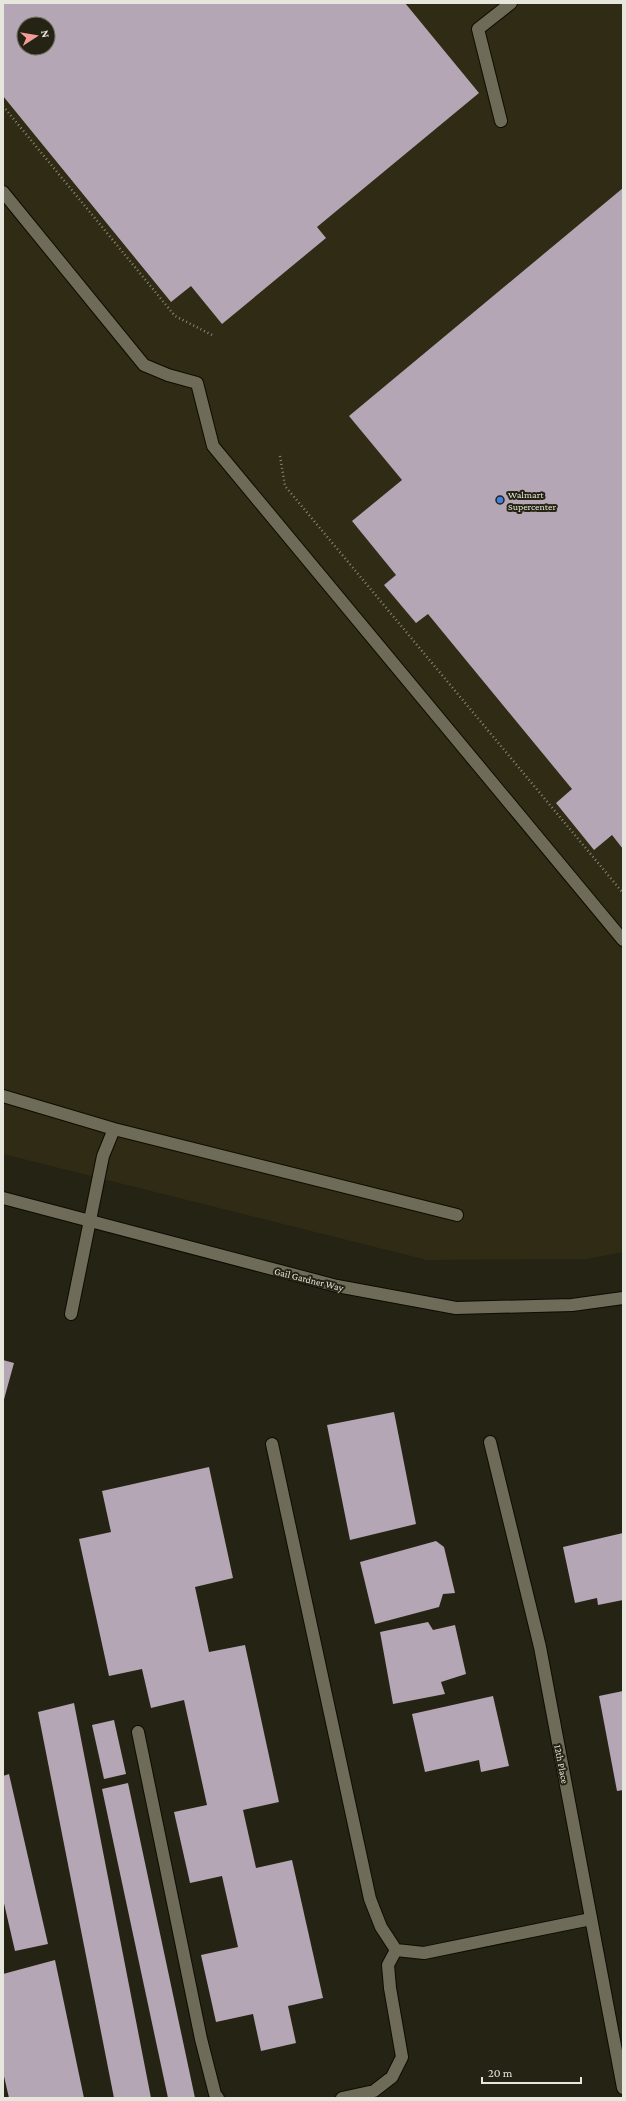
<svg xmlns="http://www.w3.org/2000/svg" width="626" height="2101" font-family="'Crimson Pro',serif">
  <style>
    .built { fill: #2f2b14; fill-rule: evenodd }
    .building { fill: #b4a6b5; fill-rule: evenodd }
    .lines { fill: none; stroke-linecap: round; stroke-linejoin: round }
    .service-casing { stroke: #0e0c01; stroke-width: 14 }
    .minor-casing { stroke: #0e0c01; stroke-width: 14 }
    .tertiary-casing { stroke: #0e0c01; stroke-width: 14 }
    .path { stroke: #8a887b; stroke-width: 2.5; stroke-dasharray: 1 3; stroke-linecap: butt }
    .service { stroke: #6e6b59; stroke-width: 12 }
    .minor { stroke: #6e6b59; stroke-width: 12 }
    .tertiary { stroke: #6e6b59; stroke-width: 12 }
    .shop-dot { fill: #3f7fe0; stroke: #252313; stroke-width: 1.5 }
    .labels { text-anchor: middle; stroke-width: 4; stroke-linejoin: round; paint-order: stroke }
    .poi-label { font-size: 10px; fill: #e7e6dc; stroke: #252313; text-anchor: start }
    .street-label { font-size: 10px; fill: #e7e6dc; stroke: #252313 }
  </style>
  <rect width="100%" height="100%" fill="#252313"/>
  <path class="built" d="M3 3H623V1252L587 1259 427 1260 3 1154ZM24 24H48V48H24Z"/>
  <path class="building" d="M3 3H405L479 93 317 227 326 238 222 324 191 286 171 302 3 96ZM24 24H48V48H24Z
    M623 188V849L612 835 594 850 556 803 572 789 428 614 416 623 384 585 396 575 352 521 402 480 349 416Z
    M3 1360 14 1363 3 1403Z
    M394 1412 416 1524 350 1540 327 1425Z
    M209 1467 233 1578 195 1587 209 1652 245 1645 279 1802 243 1810 256 1868 292 1860 323 1998 288 2006 296 2043 261 2051 253 2014 216 2022 201 1955 238 1947 222 1876 190 1883 174 1812 207 1805 184 1700 151 1708 142 1669 109 1676 79 1539 111 1532 102 1491Z
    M623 1533V1600L598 1605 597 1598 575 1603 563 1547Z
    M436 1541 444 1547 455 1593 443 1594 439 1607 375 1624 360 1562Z
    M428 1622 433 1630 455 1625 466 1674 441 1682 445 1694 393 1704 380 1632Z
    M623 1691V1790L617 1791 599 1696Z
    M493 1696 509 1766 481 1772 479 1760 425 1772 412 1714Z
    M74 1703 151 2098H114L38 1712Z
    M114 1720 126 1774 104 1779 92 1725Z
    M9 1774 48 1944 15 1951 3 1899V1776Z
    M128 1783 195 2098H168L102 1789Z
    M55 1960 84 2098H9L3 2072V1974Z"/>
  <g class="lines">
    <g class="service-casing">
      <path id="service" d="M501 121 478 29 511 3
        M3 192 144 365 168 375 197 383 213 446 623 940
        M3 1096 114 1129 457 1215
        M71 1314 103 1156 114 1129
        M272 1444 370 1899 381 1927 396 1950 424 1953 591 1919
        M138 1732 201 2039 215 2094 218 2098
        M342 2098 374 2091 392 2077 402 2057 390 1988 388 1965 396 1950"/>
    </g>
    <g class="minor-casing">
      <path id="minor" d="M490 1442 540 1647 623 2088"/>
    </g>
    <g class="tertiary-casing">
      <path id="tertiary" d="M3 1198 337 1286 456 1308 572 1305 623 1298"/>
    </g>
    <path class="path" d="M3 106 175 316 214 336
      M280 456 285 486 623 893"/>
    <use href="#service" class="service"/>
    <use href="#minor" class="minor"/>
    <use href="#tertiary" class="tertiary"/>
  </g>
  <circle class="shop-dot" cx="500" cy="500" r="4"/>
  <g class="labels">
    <g class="poi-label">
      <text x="508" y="498">Walmart<tspan x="508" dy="12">Supercenter</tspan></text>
    </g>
    <g class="street-label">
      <text transform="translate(309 1279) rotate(14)" y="4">Gail Gardner Way</text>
      <text transform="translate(562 1764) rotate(79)" y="4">12th Place</text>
    </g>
  </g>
  <rect width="626" height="2101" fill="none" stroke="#e7e6dc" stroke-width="8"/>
  <g transform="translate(36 36) rotate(78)"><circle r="19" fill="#252313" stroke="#737163"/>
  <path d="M0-3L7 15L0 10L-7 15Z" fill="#f59b9a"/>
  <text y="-6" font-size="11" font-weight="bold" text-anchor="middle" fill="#e7e6dc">N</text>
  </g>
  <path d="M482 2077v6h99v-6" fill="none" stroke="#e7e6dc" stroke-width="2"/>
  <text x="488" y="2077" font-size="12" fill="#e7e6dc" stroke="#252313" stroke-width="3" paint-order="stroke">20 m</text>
</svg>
